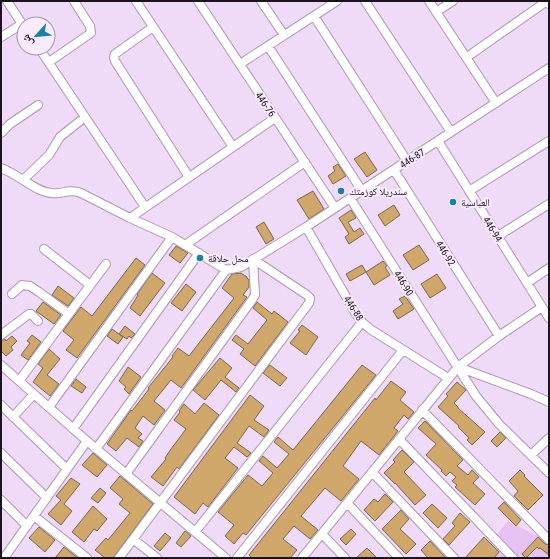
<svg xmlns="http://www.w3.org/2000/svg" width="550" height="559" font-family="'Roboto Condensed','Noto Naskh Arabic',sans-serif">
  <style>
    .green { fill: #e5c2f2 }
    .building { fill: #cfa76a; stroke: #79684d }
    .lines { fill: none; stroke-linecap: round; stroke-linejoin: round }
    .minor-casing { stroke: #ab97b2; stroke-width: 10 }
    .minor { stroke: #fff; stroke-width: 8 }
    .poi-dot { fill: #1a7fa9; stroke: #f8ebfd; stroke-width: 1.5 }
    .labels { text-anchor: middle; stroke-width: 4; stroke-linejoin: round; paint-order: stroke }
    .street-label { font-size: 10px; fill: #1b141e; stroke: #f8ebfd }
    .poi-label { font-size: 10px; fill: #1b141e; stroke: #f8ebfd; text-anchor: start }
  </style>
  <rect width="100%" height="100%" fill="#efdaf7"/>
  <path class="green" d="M508 521 549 542V558H477Z"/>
  <path class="building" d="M365 152 377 170 367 177 354 159Z
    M338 164 346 176 333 184 328 176 335 171 333 167Z
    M313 191 324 209 309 219 297 200Z
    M394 205 400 215 385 226 378 215Z
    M351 210 356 218 348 222 354 232 360 228 364 234 349 244 345 237 349 234 339 218Z
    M264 222 274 239 266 244 256 227Z
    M419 245 429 260 413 270 403 255Z
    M176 246 188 253 180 263 169 255Z
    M136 258 145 265 77 358 66 350 74 340 63 331 81 307 92 316Z
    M383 261 387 266 385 267 390 275 374 285 366 272Z
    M362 265 366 272 350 281 346 274Z
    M152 273 165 283 140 316 130 308 138 295 137 294Z
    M241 273 247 277V278L249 280V287L243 295 247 297 181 388 171 380 154 401 165 410 154 425 143 416 135 428 142 434 138 438 143 441 139 447 127 438 116 451 107 444 131 410 132 411 149 389 148 388 173 357 172 356 178 348 189 356 234 298 222 288 232 274Z
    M437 274 446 288 430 298 421 284Z
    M186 284 196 292 182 311 171 303Z
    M58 286 74 298 68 306 52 295Z
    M405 296 414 309 398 319 393 311 403 304 399 299Z
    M43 302 61 315 54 324 36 311Z
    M257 302 272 314 274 311 288 322 255 366 240 354 244 349 232 340 236 335 248 344 267 320 253 308Z
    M302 325 318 337 306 355 290 343 300 331 298 330Z
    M125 326 135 334 131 338 129 336 127 339 119 334Z
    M112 329 123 337 118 344 107 336Z
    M32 335 41 342 28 360 21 355 30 343 27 341Z
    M12 336 17 341 11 347 13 350 6 356 1 351V341L5 339 6 341Z
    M49 349 60 359 47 375 59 384 50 396 33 382 43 368 38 364Z
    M220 358 232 368 225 377 239 388 236 392 221 380 205 400 193 390Z
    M270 365 287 378 280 386 263 373Z
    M362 365 376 375 246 535 243 533 234 544 225 536 234 525 218 512 248 475 262 486 273 473 259 461 263 456 277 468 289 454 274 442 278 437 293 450Z
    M128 367 141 377 129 394 124 389 126 387 119 381Z
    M76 379 86 387 82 393 71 386Z
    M391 381 406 392 400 400 414 412 408 419 404 415 394 428 398 431 379 455 361 441 343 466 359 479 341 501 325 488 301 516 318 530 310 539 294 526 283 539 297 550 290 558H252L249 555 371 403 375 398 376 400Z
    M457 382 466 390 454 403 458 407V408L485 432 472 445 467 440 469 438 458 427 459 426 438 407 448 396 446 394Z
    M250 395 264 406 254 420 269 430 264 437 249 426 237 443 251 453 247 457 234 447 225 458 238 468 208 507 203 503 195 514 174 497Z
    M204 403 219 415 179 469 177 467 163 486 151 477 166 459 165 458 171 449 186 429 174 420 180 412 179 411 184 404 195 414Z
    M425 421 463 460 457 466 468 475 472 470 479 477 473 483 485 494 475 505 455 487 457 485 452 481 456 477 450 472 446 476 441 471 442 470 426 455 436 444 418 428Z
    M500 432 506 438 497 447 491 441Z
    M402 450 414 462 404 472 426 495 415 505 395 483V484L384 473 395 462 393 460Z
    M93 453 107 465 97 477 82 465Z
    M520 470 525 475 524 476 543 495 528 510 514 496 518 491 509 481Z
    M120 476 153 504 113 558H105L95 550 106 538 108 540 130 513 119 504 123 499 110 488Z
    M71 478 80 484 64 504 72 511 61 525 48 514 61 500 56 496Z
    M100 488 106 493 98 503 91 498Z
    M385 494 393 502 375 521 364 510 374 499 378 502Z
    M504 502 521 520 516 526 498 508Z
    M432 504 447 518 438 528 423 513Z
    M93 506 107 519 97 531 94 529 84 542 72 532Z
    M401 510 409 519 400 529 416 544 406 554 382 529Z
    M460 513 470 522 449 545 443 539 455 526 452 523Z
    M39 527 55 540 45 552 29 538Z
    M351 529 356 534 346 545 340 539Z
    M185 531 191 536 181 547 176 543Z
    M165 533 171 538 160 551 154 546Z
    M484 537 499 552 494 558H465Z
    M538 537 545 544 549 545V555L540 548 539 549 537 547 526 558 522 554Z
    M430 541 446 558H428L421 550Z
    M64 547 78 558H55Z
    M367 548 377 558H356Z"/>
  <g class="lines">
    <g class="minor-casing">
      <path id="minor" d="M7 1 24 27
        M136 1 233 147
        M198 1 335 208
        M261 1 284 35
        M365 1 451 132
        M429 1 496 103
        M436 12 453 1
        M314 16 407 161
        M153 27 115 54 114 57 115 61 189 177
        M1 37 22 24
        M268 46 362 191
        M39 48 145 207
        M467 57 547 1 549 4
        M49 62 91 33 90 26 74 1
        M240 64 337 1
        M1 133 10 124 38 105
        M438 141 549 318
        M1 168C18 174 34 191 51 193 62 195 68 188 81 193L130 218 172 237 226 270 241 267 306 227 549 68
        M394 170 499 336
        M23 180 49 155 60 137 85 117
        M469 191 549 141
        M350 198 476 396 499 424 549 473
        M130 218 275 118
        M306 227 356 314 362 322 370 329 448 378
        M498 236 549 204
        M185 245 305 162
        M44 249 90 285
        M527 283 549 268
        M12 294 22 285 30 286 39 292 69 314
        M1 335 29 314H31L38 321
        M1 365 87 441 226 558
        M458 367 531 394 549 402
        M19 381 106 264
        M1 405 67 469
        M49 407 172 237
        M422 410 549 540
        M13 417 34 394
        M73 429 199 253
        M399 439 513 558
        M96 449 226 270
        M1 453 47 498
        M531 455 549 438
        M372 472 454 558
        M126 474 252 300 255 295 253 259
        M1 500 27 526
        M347 503 399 558
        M34 516 87 558
        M195 532 362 322
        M322 534 345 558
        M133 539 157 558
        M4 558 87 441
        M119 558 309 303 310 298 307 295 253 259
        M237 558 403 350
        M302 558 458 367 499 336 542 307"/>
    </g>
    <use href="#minor" class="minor"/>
  </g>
  <g class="poi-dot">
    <circle cx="341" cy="191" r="4"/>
    <circle cx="453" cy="202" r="4"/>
    <circle cx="200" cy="258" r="4"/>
  </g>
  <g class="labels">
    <g class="street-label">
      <text transform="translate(266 104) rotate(56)" y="4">446-76</text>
      <text transform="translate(412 158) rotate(-33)" y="4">446-87</text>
      <text transform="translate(493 229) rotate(58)" y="4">446-94</text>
      <text transform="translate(446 253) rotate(58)" y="4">446-92</text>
      <text transform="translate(404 283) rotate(58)" y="4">446-90</text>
      <text transform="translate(354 308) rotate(57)" y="4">446-88</text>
    </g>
    <g class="poi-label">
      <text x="349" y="195">سندريلا كوزمتك</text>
      <text x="461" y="206">العباسية</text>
      <text x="208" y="262">محل حلاقة</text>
    </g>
  </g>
  <rect width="550" height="559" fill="none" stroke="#1b141e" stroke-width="4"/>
  <g transform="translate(36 36) rotate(243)"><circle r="19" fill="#f8ebfd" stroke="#a095a4"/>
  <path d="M0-3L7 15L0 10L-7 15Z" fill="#1a7fa9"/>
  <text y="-6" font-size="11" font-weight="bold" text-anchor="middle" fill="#1b141e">ش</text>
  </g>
</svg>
